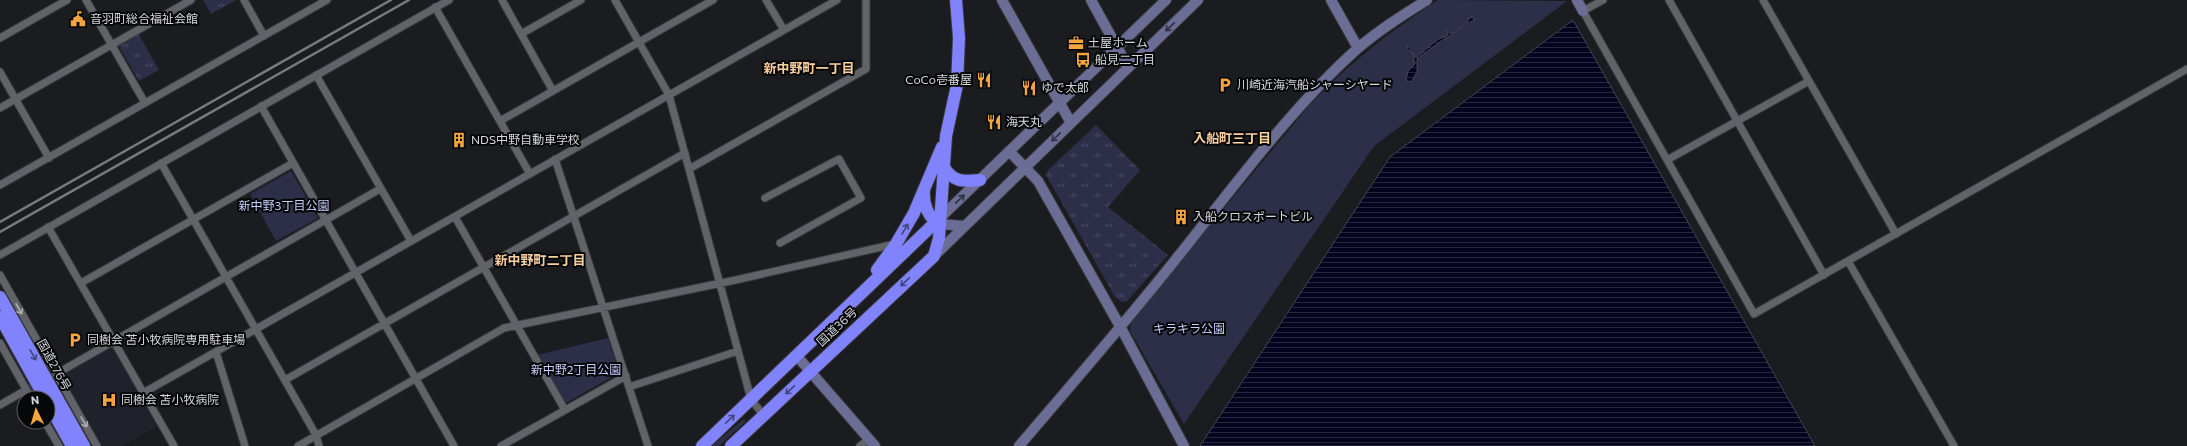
<svg xmlns="http://www.w3.org/2000/svg" width="2187" height="446" font-family="Commissioner,'Noto Sans JP',sans-serif">
  <style>
    .built { fill: #1f212b }
    .grass { fill: url(#grass-tufts) }
    .green { fill: #2d2f48 }
    .water { fill: url(#water-rules); stroke: #444356 }
    .lines { fill: none; stroke-linecap: round; stroke-linejoin: round }
    .street-tunnel { stroke: #37383c; stroke-width: 7; stroke-dasharray: 7 3.5; stroke-linecap: butt }
    .street-casing { stroke: #38383c; stroke-width: 9 }
    .secondary-casing { stroke: #38383c; stroke-width: 12 }
    .highway-casing { stroke: #38383c; stroke-width: 14 }
    .street { stroke: #626369; stroke-width: 7 }
    .secondary { stroke: #6b6d95; stroke-width: 10 }
    .highway { stroke: #8083fb; stroke-width: 12 }
    .rail { stroke: #7a7a7e; stroke-width: 2.5 }
    .oneway { stroke: #2e3040 }
    .oneway2 { stroke: #434582 }
    .oneway3 { stroke: #aeaeb3 }
    .labels { text-anchor: middle; stroke-width: 4; stroke-linejoin: round; paint-order: stroke }
    .poi-label { font-size: 12px; fill: #d7d7db; stroke: #060708; text-anchor: start }
    .park-label { font-size: 12px; fill: #c7cdff; stroke: #060708 }
    .street-label { font-size: 12px; fill: #d7d7db; stroke: #060708 }
    .neighbourhood-label { font-size: 13px; font-weight: bold; fill: #face9e; stroke: #060708 }
  </style>
  <defs>
    <pattern id="grass-tufts" width="24" height="20" patternUnits="userSpaceOnUse"><rect width="24" height="20" fill="#2d2f48"/><path d="M3 7l-1-3M5 7V3M7 7l1-3M15 17l-1-3M17 17v-4M19 17l1-3" fill="none" stroke="#4b4c62"/></pattern>
    <pattern id="water-rules" width="6" height="5" patternUnits="userSpaceOnUse"><rect width="6" height="5" fill="#05031d"/><path d="M0 2.5h6" fill="none" stroke="#29273d"/></pattern>
  </defs>
  <rect width="100%" height="100%" fill="#1b1c20"/>
  <path class="built" d="M112 344 158 426 121 446H100L59 374Z"/>
  <path class="grass" d="M203 0H236L211 14Z
    M138 33 159 70 139 81 118 45Z
    M1096 125 1140 170 1108 207 1168 255 1127 301 1122 302 1115 297 1046 175 1048 170Z
    M744 419 746 421 719 446H712Z"/>
  <path class="green" d="M1438 0 1567 1 1374 146 1184 424 1130 331 1131 321 1307 108C1348 64 1388 33 1438 0Z
    M291 171 318 218 276 241 250 194Z
    M608 338 618 368 617 374 566 403 537 355Z"/>
  <path class="water" d="M1470 17 1474 18 1473 21C1463 24 1458 31 1449 36 1437 43 1428 51 1417 59V72L1411 82 1406 80 1408 71 1415 64 1413 54 1407 48 1408 45 1416 58 1437 40 1448 35 1445 30 1450 34 1468 21Z
    M1573 20 1815 446H1200L1390 157Z"/>
  <g class="lines">
    <path class="street-tunnel" d="M26 390 56 374"/>
    <g class="street-casing">
      <path id="street" d="M86 0 145 103
        M244 0 264 36
        M502 0 553 91
        M615 0 669 95 751 399 763 415
        M766 0 784 30
        M1603 0 1583 11 1754 314 2187 69
        M1669 0 1824 275
        M1763 0 1896 234
        M435 7 530 174
        M521 34 581 0
        M0 38 67 0
        M0 72 49 158
        M316 75 411 241
        M261 106 454 446
        M0 108 191 0
        M500 121 713 0
        M555 159 648 446
        M1667 160 1809 81
        M161 163 316 435 319 446
        M689 169 866 69V0
        M0 185 327 0
        M765 198 839 159 861 198 780 243
        M455 217 565 410
        M48 227 174 446
        M0 255 449 0
        M1848 261 1954 446
        M0 275 97 446
        M81 283 293 163
        M0 343 31 398
        M216 352 245 446
        M56 374 380 189
        M285 380 685 153
        M629 387 738 351
        M143 393 837 0
        M0 405 26 390
        M45 422 59 446
        M298 446 504 328 731 281 895 244
        M501 446 626 376
        M860 446 869 439"/>
    </g>
    <g class="secondary-casing">
      <path id="secondary" d="M1002 0 1071 123
        M1091 0 1128 67
        M1331 0 1358 48
        M1577 0 1583 11
        M1009 151 1038 181 1121 328 1184 446
        M940 218 1166 0
        M940 224 964 226
        M934 256 1198 0
        M796 355 875 446
        M1019 446C1072 384 1125 323 1176 259 1232 189 1291 108 1357 49 1379 30 1403 15 1427 0"/>
    </g>
    <g class="highway-casing">
      <path id="highway" d="M944 167C953 182 963 182 980 180
        M924 191C923 204 928 218 940 224
        M877 270 896 244 914 213 942 147
        M0 297 84 446
        M0 317 45 398
        M48 403 72 446
        M702 446 940 218
        M731 446 934 256 939 238 946 136 957 85 959 38 956 0"/>
    </g>
    <use href="#street" class="street"/>
    <use href="#secondary" class="secondary"/>
    <use href="#highway" class="highway"/>
    <path class="rail" d="M0 222 391 0
      M0 232 409 0"/>
  </g>
  <defs><path id="oneway-shaft" d="M-6 0H5M1.5-3L5.5 0L1.5 3" fill="none" stroke-width="1.6" stroke-linecap="round" stroke-linejoin="round"/></defs>
  <g class="oneway">
    <use href="#oneway-shaft" transform="translate(1170 27) rotate(136)"/>
    <use href="#oneway-shaft" transform="translate(1056 137) rotate(136)"/>
    <use href="#oneway-shaft" transform="translate(960 199) rotate(-44)"/>
  </g>
  <g class="oneway2">
    <use href="#oneway-shaft" transform="translate(905 229) rotate(-60)"/>
    <use href="#oneway-shaft" transform="translate(905 282) rotate(137)"/>
    <use href="#oneway-shaft" transform="translate(33 355) rotate(61)"/>
    <use href="#oneway-shaft" transform="translate(790 390) rotate(137)"/>
    <use href="#oneway-shaft" transform="translate(730 419) rotate(-44)"/>
  </g>
  <g class="oneway3">
    <use href="#oneway-shaft" transform="translate(19 309) rotate(61)"/>
    <use href="#oneway-shaft" transform="translate(84 422) rotate(60)"/>
  </g>
  <defs>
    <g id="civic-bare" transform="scale(1.2)"><path d="M-.6-6.5H3V-4.5H.6V-3L4-1V1h2V6H-6V1h2V-1L-.6-3ZM-1.2 2.5V6h2.4V2.5Z" fill="#f2a541" stroke="#060708" stroke-width="2.5" paint-order="stroke"/></g>
    <g id="office-bare" transform="scale(1.2)"><path d="M-6-3h4V-5.5h4V-3h4V5H-6ZM-1-4.5V-3h2v-1.5ZM-6 0V1H6V0Z" fill="#f2a541" stroke="#060708" stroke-width="2.5" paint-order="stroke"/></g>
    <g id="bus-bare" transform="scale(1.2)"><path d="M-5-6H5V4H4V6H2V4H-2V6H-4V4H-5ZM-3.5-4V0h7V-4ZM-3.5 1.2v1.5H-2V1.2ZM2 1.2v1.5H3.5V1.2Z" fill="#f2a541" stroke="#060708" stroke-width="2.5" paint-order="stroke"/></g>
    <g id="restaurant-bare" transform="scale(1.2)"><path d="M-5-6h1v4h1v-4h1v4h1v-4h1v5L-1.5 .5V6h-2V.5L-5-1ZM5-6V6H3V1.5H1.5Q1.5-4 5-6Z" fill="#f2a541" stroke="#060708" stroke-width="2.5" paint-order="stroke"/></g>
    <g id="parking-bare" transform="scale(1.2)"><path d="M-3.5-5.5H1a3.5 3.5 0 0 1 0 7H-1V5.5H-3.5ZM-1-3.4V-.6H.8a1.4 1.4 0 0 0 0-2.8Z" fill="#f2a541" stroke="#060708" stroke-width="2.5" paint-order="stroke"/></g>
    <g id="building-bare" transform="scale(1.2)"><path d="M-4-6H4V6H1V3H-1V6H-4ZM-2.5-4.3h1.7v1.8h-1.7ZM.8-4.3h1.7v1.8H.8ZM-2.5-1h1.7V.8h-1.7ZM.8-1h1.7V.8H.8Z" fill="#f2a541" stroke="#060708" stroke-width="2.5" paint-order="stroke"/></g>
    <g id="hospital-bare" transform="scale(1.2)"><path d="M-5-5h3v3.5h4V-5h3V5h-3V1.5h-4V5h-3Z" fill="#f2a541" stroke="#060708" stroke-width="2.5" paint-order="stroke"/></g>
  </defs>
  <g fill-rule="evenodd">
    <use href="#civic-bare" x="78" y="19"/>
    <use href="#office-bare" x="1076" y="43"/>
    <use href="#bus-bare" x="1083" y="60"/>
    <use href="#restaurant-bare" x="984" y="80"/>
    <use href="#parking-bare" x="1225" y="85"/>
    <use href="#restaurant-bare" x="1029" y="88"/>
    <use href="#restaurant-bare" x="994" y="122"/>
    <use href="#building-bare" x="459" y="140"/>
    <use href="#building-bare" x="1181" y="217"/>
    <use href="#parking-bare" x="75" y="340"/>
    <use href="#hospital-bare" x="109" y="400"/>
  </g>
  <g class="labels">
    <g class="poi-label">
      <text x="90" y="23">音羽町総合福祉会館</text>
      <text x="1088" y="47">土屋ホーム</text>
      <text x="1095" y="64">船見二丁目</text>
      <text x="972" y="84" text-anchor="end">CoCo壱番屋</text>
      <text x="1237" y="89">川崎近海汽船シャーシヤード</text>
      <text x="1041" y="92">ゆで太郎</text>
      <text x="1006" y="126">海天丸</text>
      <text x="471" y="144">NDS中野自動車学校</text>
      <text x="1193" y="221">入船クロスポートビル</text>
      <text x="87" y="344">同樹会 苫小牧病院専用駐車場</text>
      <text x="121" y="404">同樹会 苫小牧病院</text>
    </g>
    <g class="park-label">
      <text x="284" y="210">新中野3丁目公園</text>
      <text x="1189" y="333">キラキラ公園</text>
      <text x="576" y="374">新中野2丁目公園</text>
    </g>
    <g class="street-label">
      <text transform="translate(837 327) rotate(-43)" y="4">国道36号</text>
      <text transform="translate(54 365) rotate(61)" y="4">国道276号</text>
    </g>
    <g class="neighbourhood-label">
      <text x="809" y="73">新中野町一丁目</text>
      <text x="1232" y="143">入船町三丁目</text>
      <text x="540" y="265">新中野町二丁目</text>
    </g>
  </g>
  <g transform="translate(36 410) rotate(355)"><circle r="19" fill="#060708" stroke="#5a5a5c"/>
  <path d="M0-3L7 15L0 10L-7 15Z" fill="#f2a541"/>
  <text y="-6" font-size="11" font-weight="bold" text-anchor="middle" fill="#d7d7db">N</text>
  </g>
</svg>
